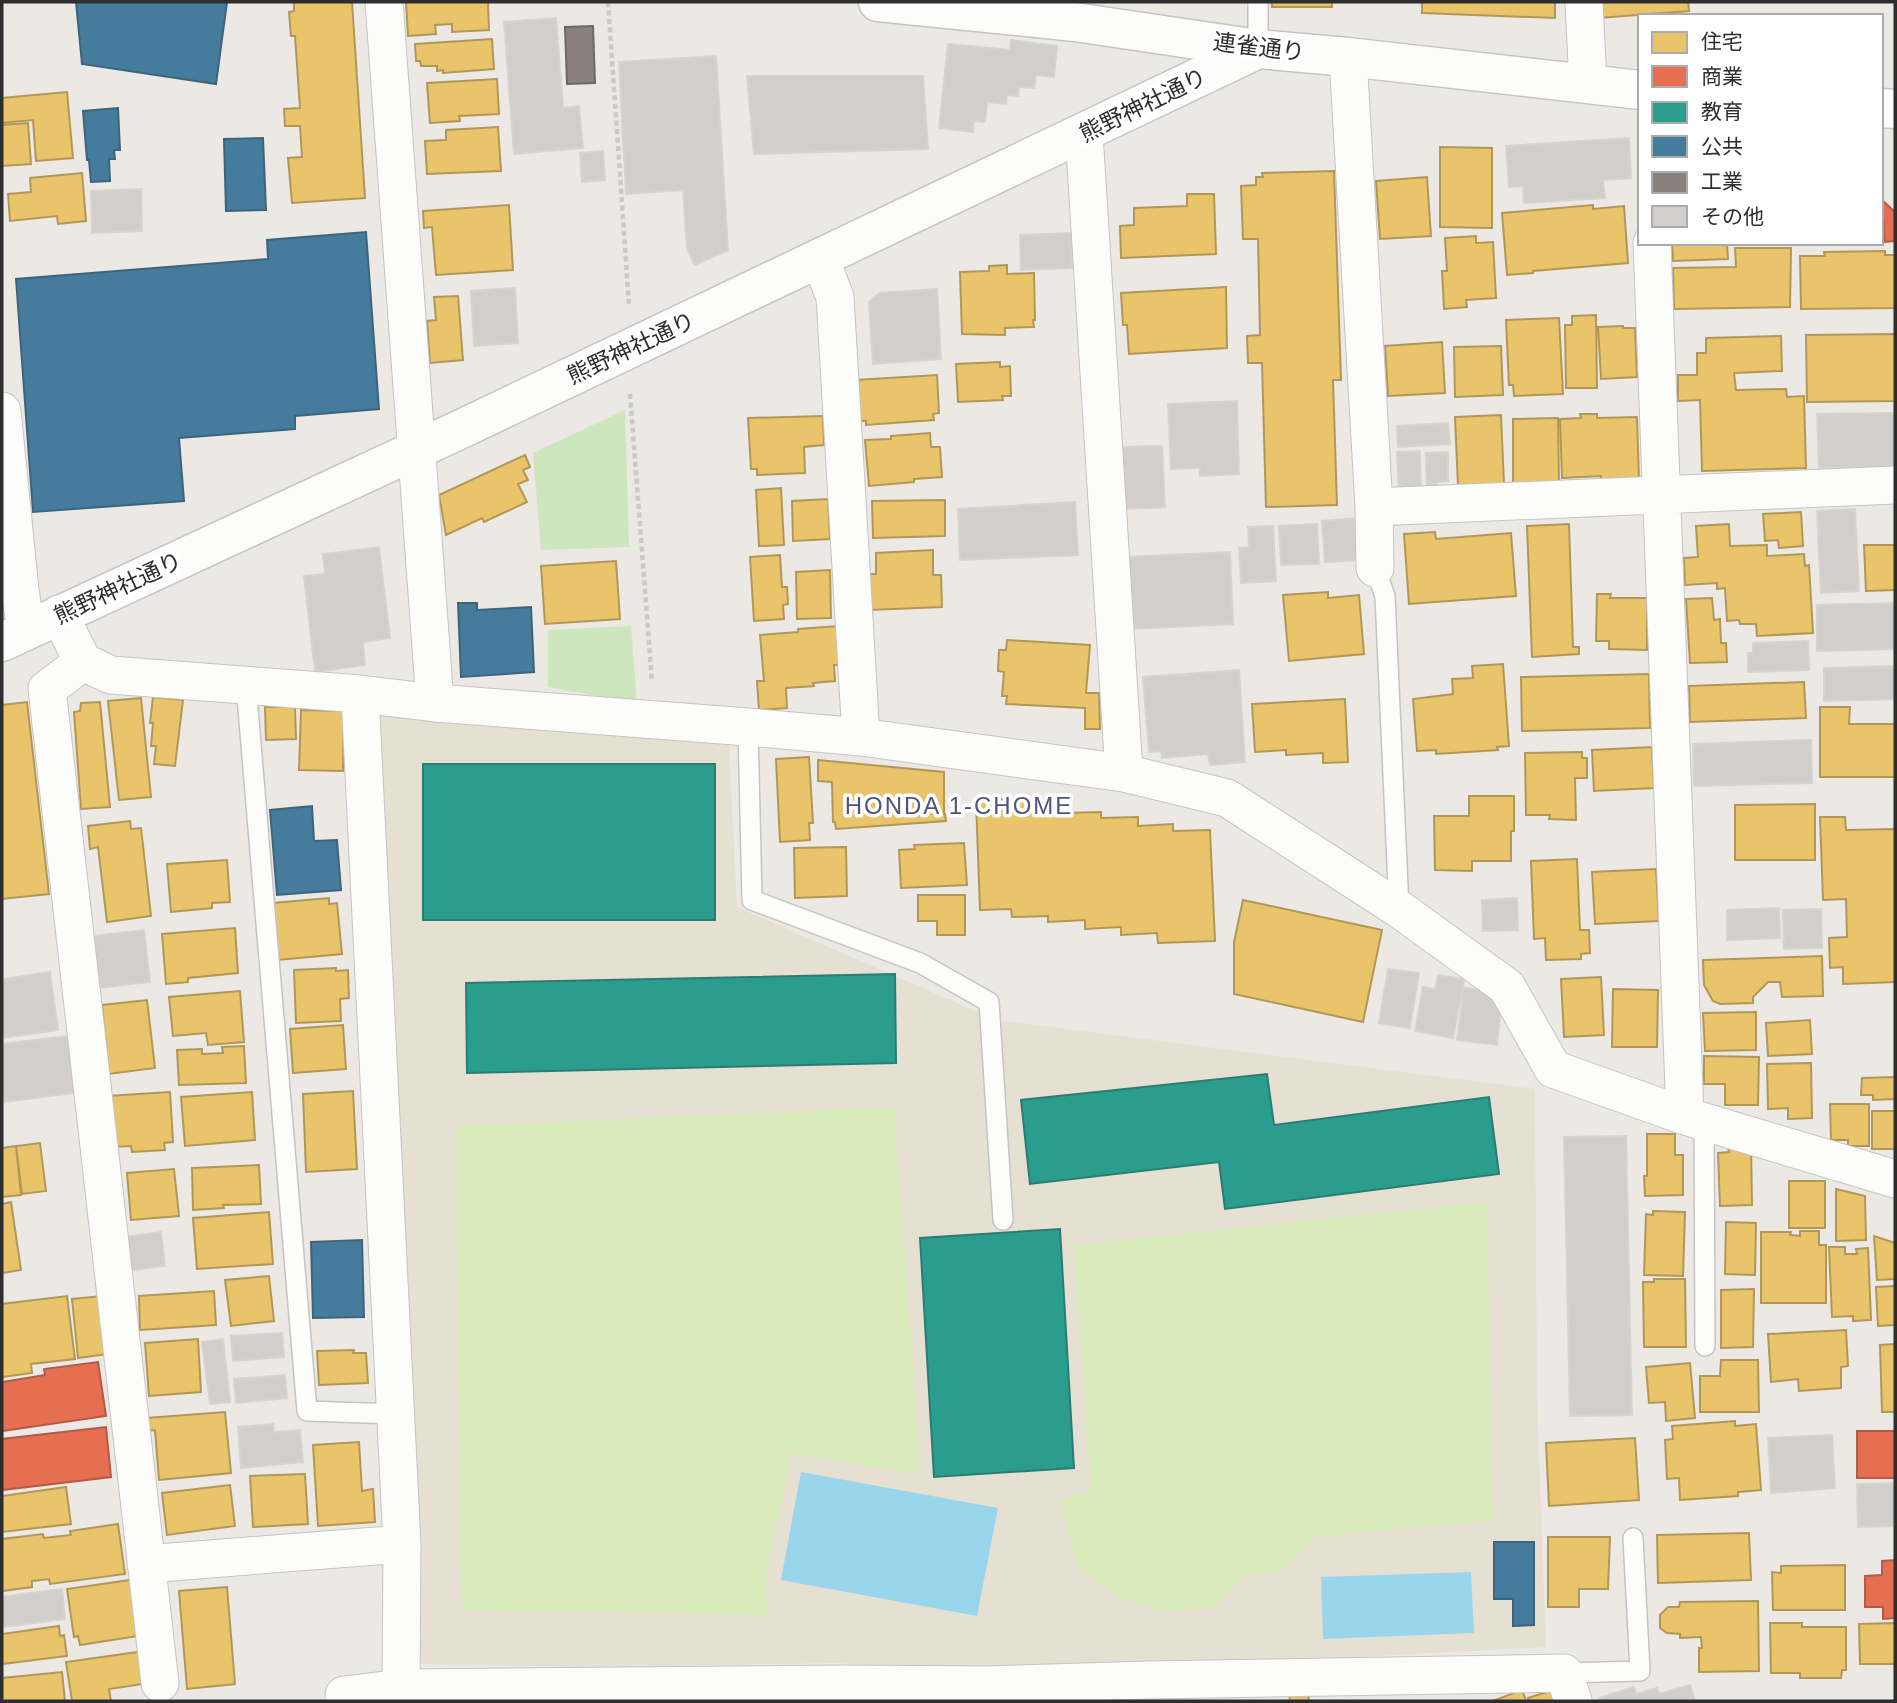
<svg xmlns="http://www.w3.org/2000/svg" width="1897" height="1703" font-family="Arial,'Noto Sans JP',sans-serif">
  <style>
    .education { fill: #e6e0d3 }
    .green { fill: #cee6be }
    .pitch { fill: #d9eabb }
    .water { fill: #99d6ec }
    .homes { fill: #e9c46a; stroke: #b19758; stroke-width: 2 }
    .shops { fill: #e76f51; stroke: #b05c46; stroke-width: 2 }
    .schools { fill: #2a9d8f; stroke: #2b7c72; stroke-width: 2 }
    .public { fill: #457b9d; stroke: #3e647c; stroke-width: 2 }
    .industry { fill: #8a817c; stroke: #6e6865; stroke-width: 2 }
    .building { fill: #d1cecb; stroke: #d7d4d0; stroke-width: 2 }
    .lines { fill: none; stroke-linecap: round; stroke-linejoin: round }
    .lane-casing { stroke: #c5c4c5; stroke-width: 22 }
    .street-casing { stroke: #c5c4c5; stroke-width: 39 }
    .secondary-casing { stroke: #c5c4c5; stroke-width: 41 }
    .path { stroke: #c9c9c8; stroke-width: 4.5; stroke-dasharray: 5 3.5; stroke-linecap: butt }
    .lane { stroke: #fcfcfb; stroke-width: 19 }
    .street { stroke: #fcfcfb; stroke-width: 37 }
    .secondary { stroke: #fcfcfb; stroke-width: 38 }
    .labels { text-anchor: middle; stroke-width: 7; stroke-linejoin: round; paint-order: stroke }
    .street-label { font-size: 23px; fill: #2e2e2e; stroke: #fff }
    .neighbourhood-label { font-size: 24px; letter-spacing: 2px; fill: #4d5680; stroke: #fff }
  </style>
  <rect width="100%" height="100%" fill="#ece8e4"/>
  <path class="education" d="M360 694 728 725 737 907 996 1020 1535 1089 1537 1401 1546 1647 1058 1673H985L838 1663 603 1667 422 1664 402 1544Z"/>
  <path class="green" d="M625 410 629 547 541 550 533 453Z
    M631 626 637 703 548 687V630Z"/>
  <path class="pitch" d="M894 1107 921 1475 791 1453 765 1580 768 1615 461 1610 455 1126Z
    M1487 1202 1493 1520 1314 1537 1284 1571 1244 1575 1215 1608 1164 1611 1120 1598 1098 1583 1077 1566 1059 1501 1091 1491 1074 1245Z"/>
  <path class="water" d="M801 1472 998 1508 977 1616 781 1580Z
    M1471 1572 1474 1633 1323 1639 1321 1577Z"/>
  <path class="homes" d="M294 2H352L365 198 292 203 288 158 302 157 300 126H285L284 109 300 108 295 36H291L289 12 294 11Z
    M406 2H488L489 30 452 32V24L435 25 436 34 408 36Z
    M1272 2H1332V7H1272Z
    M1422 2H1555V18L1422 13Z
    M1598 2H1688L1689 11 1599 18Z
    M492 39 494 69 443 73V70L437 71V66H421L420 61H416L415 44Z
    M497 79 499 114 459 116 460 121 430 123 427 83Z
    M67 92 73 158 36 161 33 120 2 123V98Z
    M28 123 31 164 2 166V125Z
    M498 127 501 171 427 174 425 141 446 140V130Z
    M1440 147 1492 148V228L1440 227Z
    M1334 171 1341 380H1333L1337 505 1266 507 1262 363H1248L1247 336 1260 335 1258 239H1243L1241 186 1256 185V177H1263L1262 173Z
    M82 173 86 221 58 224 57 216 10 221 8 194 31 192 30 178Z
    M1427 177 1431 236 1380 239 1376 181Z
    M1187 194H1214L1216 254 1121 258 1120 226 1134 225V208L1187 206Z
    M509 205 513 270 436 275 432 227 424 228 423 211Z
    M1593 205V209L1624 206 1628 263 1533 271V273L1507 275 1502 213Z
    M1476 236V243L1493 242 1496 298 1466 300 1467 307 1444 309 1442 271H1447L1445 238Z
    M1672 243H1727L1728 259 1673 261Z
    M1735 248H1791L1790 307 1674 309 1673 268 1736 267Z
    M1885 251V255H1895V308L1801 309 1800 256H1825L1824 252Z
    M1007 265V274L1034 273 1035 320H1033L1034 327 1005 328V335L962 334 960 272 989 271V266Z
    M1226 287 1227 348 1129 354 1127 325H1123L1121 293Z
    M458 296 463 360 430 363 427 321 436 320 434 297Z
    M1596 315 1597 388H1566L1565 325H1572V316Z
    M1559 318 1563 394 1514 396 1513 385H1509L1506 320Z
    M1623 326V328H1635L1637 377 1601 379 1598 327Z
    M1895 334V401L1807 402 1806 335Z
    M1781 336 1782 371 1734 373 1736 390 1786 389 1787 397 1804 396 1806 468 1702 471 1700 400 1678 401V375H1697V353H1706V338Z
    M1442 342 1445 393 1388 396 1385 346Z
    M1501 346 1503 395 1455 397 1454 347Z
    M1000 362V367L1010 366 1011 396H1002L1003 400 958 402 956 364Z
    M937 375 939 413 933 414 934 420 866 425V421H859L856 380Z
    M1580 414H1597V418L1637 417 1639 481 1601 482V476L1562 478 1560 419 1581 418Z
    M1501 415 1504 484 1458 486 1455 417Z
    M823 416 824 445 804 447 805 473 757 475V469H751L748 418Z
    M1558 418 1559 483H1513V419Z
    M930 433 931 447H940L942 477 914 479V482L869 486 865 440 891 439V436Z
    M525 455 530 467 523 470 528 480 518 484 527 502 484 522 482 518 446 535 439 495Z
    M781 488 784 545 759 546 756 490Z
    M828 499 830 539 793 541 792 501Z
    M945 500V536L873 538 872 501Z
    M1801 512 1803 546 1779 548 1778 540 1765 541 1763 514Z
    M1569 524 1573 647H1579V654L1532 657 1527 526Z
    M1729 524 1730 546 1767 545V556L1804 554 1805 566 1809 565 1813 633 1757 636 1756 624H1740L1739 620 1727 621 1725 588 1717 589V583L1685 585 1684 558 1698 557 1696 526Z
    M1435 532 1436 539 1511 533 1516 596 1409 604 1404 534Z
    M1864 545H1895V590L1866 591Z
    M933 550V575H941L942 607 869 610 867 574H876V553Z
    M780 555 782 587H787L788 604 783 605 784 619 754 621 750 557Z
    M616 561 620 619 545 624 541 566Z
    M830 570 831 618 797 619 796 572Z
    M1328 592V598L1359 595 1364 654 1289 661 1283 595Z
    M1597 594H1611L1610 598H1647V650L1609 649V641H1596Z
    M1712 598 1714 620 1720 619 1721 643H1726L1727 662 1690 663 1686 599Z
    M838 626 841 665H834L835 681 813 683 814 686 786 688 787 708 759 710 757 681H764L760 635 798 632V629Z
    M1007 640 1090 645 1086 693H1099L1100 729H1085V708L1006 704 1007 696H1002L1004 672 998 671 999 650H1006Z
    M1503 664 1509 746 1497 747 1498 750 1436 754V750L1417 751 1413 699 1453 694 1452 679 1473 678 1472 666Z
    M1649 674 1650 728 1522 731 1521 677Z
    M1804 682 1806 718 1690 722 1689 686Z
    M153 697 183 700 175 766 154 764 156 746H151L153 723H150Z
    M141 698 151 797 119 800 108 701Z
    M1345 699 1348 762 1323 763V753L1286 755V750L1255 752 1252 704Z
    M27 702 49 894 2 899V705Z
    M100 702 110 807 81 809 74 712 80 711 81 703Z
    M295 706 296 739 266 740 265 707Z
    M1820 707H1850L1849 724H1895V777H1820Z
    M301 710 344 711 343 771 299 770Z
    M1652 747 1654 788 1594 791 1592 750Z
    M1582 752V758H1587V778H1575L1576 820 1549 819 1550 815H1526L1525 753Z
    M809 757 813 823H809L810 840 780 842 776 759Z
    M818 760 944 772V814H945L946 821 836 829 835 822H833L832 782 818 781Z
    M1469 796H1514V831H1511V861H1472V871L1435 870 1434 816H1469Z
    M1028 798V807L1064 805V813L1101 812V818L1138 817V826L1173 824V831L1210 830 1215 941 1158 943 1157 933 1121 935V927L1085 929V920L1048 922V916L1012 917 1011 909 980 910 976 801Z
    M1815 804V860H1735V805Z
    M1820 817H1845L1846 830 1895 829V982L1843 984V967L1830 968 1829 938 1847 937 1846 899 1823 900Z
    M130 821 131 829 141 828 151 916 107 922 98 847 90 849 88 826Z
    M964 843 967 885 901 888 899 850 915 849 914 845Z
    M846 847 847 896 795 898 794 848Z
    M1577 859 1580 930H1589L1590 953 1581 954V959L1546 960 1545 938 1534 939 1531 861Z
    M227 860 230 902 212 903V908L171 912 167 864Z
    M1656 869 1659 921 1595 924 1592 872Z
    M918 895H965V935H937V921H918Z
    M329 898V904L337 903 342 954 278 960 273 903Z
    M1243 900 1382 930 1363 1022 1234 994V942Z
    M235 928 238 973 188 978V982L166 984 162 934Z
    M1822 956 1823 996 1782 997 1780 982H1768L1753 997V1003L1720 1004 1713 1001 1704 985 1703 960Z
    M336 968V971L348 970 349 998 340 999 341 1021 296 1023 294 970Z
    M1601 977 1604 1035 1564 1037 1561 979Z
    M1613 989 1658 990 1657 1047H1612Z
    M240 991 244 1042 208 1045 206 1033 173 1036 169 997Z
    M147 1000 155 1068 109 1074 102 1005Z
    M1756 1012V1050L1705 1051 1703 1013Z
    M1810 1020 1812 1054 1768 1056 1766 1023Z
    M343 1025 346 1069 293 1073 290 1029Z
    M244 1046 246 1083 179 1085 177 1050 202 1049V1054L223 1053 222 1047Z
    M1704 1056 1759 1057 1758 1105H1725V1084H1704Z
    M1811 1063 1812 1118 1788 1119V1108L1768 1109 1767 1064Z
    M1895 1077V1108V1099L1873 1100V1095H1861L1862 1078Z
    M353 1091 357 1169 306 1172 303 1094Z
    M170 1092 173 1142 164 1143 165 1150 132 1152 131 1146 111 1147 107 1096Z
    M252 1092 255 1140 185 1146 181 1097Z
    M1830 1104H1869V1146H1848V1140H1831Z
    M1872 1111H1895V1149H1872Z
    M1647 1134H1675V1155H1683V1195L1645 1196 1644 1176H1647Z
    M40 1143 46 1191 22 1194 16 1146Z
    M16 1146 21 1195 2 1197V1148Z
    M1751 1146 1752 1205 1720 1206 1718 1153 1729 1152 1728 1147Z
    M259 1165 261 1204 223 1205 224 1208 193 1210 192 1168Z
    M174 1169 179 1216 131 1220 127 1173Z
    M1789 1181H1825V1228H1789Z
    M1836 1189 1865 1196 1866 1240 1836 1241Z
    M11 1202 21 1270 2 1273V1204Z
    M1653 1211 1685 1212 1683 1276 1644 1275 1646 1214 1653 1215Z
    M269 1212 273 1264 197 1269 193 1218Z
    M1726 1222 1756 1223 1755 1275 1725 1274Z
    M1800 1231H1819V1245H1826V1303H1761V1232H1791L1790 1235 1800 1236Z
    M1874 1236 1895 1243V1279L1877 1280Z
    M1829 1247H1845V1254H1857L1856 1249 1868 1248 1871 1320 1853 1321V1316L1832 1317Z
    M269 1276 274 1321 231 1326 225 1280Z
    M1654 1279H1685L1686 1347H1644L1643 1282H1654Z
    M1895 1286V1325L1878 1326 1876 1287Z
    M1754 1289 1753 1347 1721 1348V1290Z
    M214 1291 216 1325 140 1330 139 1296Z
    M67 1296 75 1359 31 1364 32 1373 2 1377V1304Z
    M102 1296 108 1354 78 1358 72 1299Z
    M1846 1330 1848 1366 1841 1367V1388L1799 1391 1798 1379 1771 1382 1768 1334Z
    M198 1339 201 1392 149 1396 145 1343Z
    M1895 1344V1412H1882L1880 1345Z
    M354 1350 353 1353H366L368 1383 319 1385 317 1351Z
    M1721 1360H1758L1759 1412H1700V1376H1720Z
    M1690 1363 1695 1418 1666 1421 1665 1402 1649 1403 1646 1367Z
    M225 1412 231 1473 159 1480 155 1430 148 1431 147 1418Z
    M1735 1421V1426L1756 1424 1761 1490 1738 1492V1496L1680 1500 1679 1478 1667 1479 1665 1440 1673 1439 1672 1426Z
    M1635 1438 1639 1500 1549 1506 1546 1443Z
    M359 1442 362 1491 373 1489 375 1522 318 1526 313 1445Z
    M305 1474 308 1524 253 1527 250 1476Z
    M230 1485 235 1526 167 1535 162 1493Z
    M66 1487 71 1524 2 1532V1496Z
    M118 1524 125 1574 50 1584 49 1579 32 1581V1587L2 1591V1539L43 1534 44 1538 71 1535 70 1531Z
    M1749 1533 1751 1580 1658 1583 1657 1535Z
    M1548 1537H1610L1608 1589H1579V1607H1548Z
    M1845 1565V1610H1773L1772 1572 1781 1573V1566Z
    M130 1580 138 1636 80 1645 78 1636 74 1637 67 1589Z
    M227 1587 235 1684 187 1689 179 1591Z
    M1758 1601 1759 1671 1699 1672V1648H1702L1701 1637 1680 1638V1634L1667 1633 1660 1628V1615L1668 1607H1679L1680 1602Z
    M1770 1623H1802V1627H1846V1670H1842L1841 1678H1800V1673H1771Z
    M1895 1623V1664H1860L1859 1624Z
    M59 1626 60 1636 64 1635 67 1656 2 1664V1634Z
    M138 1652 143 1684 109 1689 111 1701H72L66 1662Z
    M62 1672 65 1701H2V1678Z
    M1521 1686 1526 1701H1493L1514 1693 1513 1690Z
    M1553 1690 1557 1701H1529L1528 1698Z
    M1308 1691 1309 1701H1286H1290L1289 1693Z"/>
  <path class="shops" d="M1882 200 1895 212V241L1885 242Z
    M98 1362 106 1416 2 1431V1382L45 1375 44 1369Z
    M106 1427 111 1477 2 1490V1439Z
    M1857 1431H1895V1478H1857Z
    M1895 1560V1618L1883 1619V1607H1865V1576L1882 1575V1561Z"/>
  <path class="schools" d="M423 764H715V920H423Z
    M895 974 896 1063 467 1073 466 983Z
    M1267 1074 1274 1125 1489 1097 1499 1174 1225 1209 1219 1162 1030 1184 1021 1100Z
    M1060 1229 1074 1468 934 1477 920 1238Z"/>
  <path class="public" d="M76 2H227L216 84 82 64Z
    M118 108 120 150H114L115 159H109L110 181 91 182 89 160H87L83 111Z
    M263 138 266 210 226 211 224 139Z
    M366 232 379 409 295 416V429L179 438 184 501 33 512 16 279 268 259 267 240Z
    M458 603H477V610L531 607 534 672 461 677Z
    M312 806 314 841 337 840 341 890 277 895 270 810Z
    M362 1240 364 1317 313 1318 311 1242Z
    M1494 1542H1534V1625L1513 1626V1599H1494Z"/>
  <path class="industry" d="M593 26 595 83 567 84 565 27Z"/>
  <path class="building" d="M556 18 563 108 579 106 583 148 514 154 504 22Z
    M1011 40 1057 46 1054 77 1036 75 1034 88 1019 87 1018 96 1007 95 1006 104 987 102 985 122 974 121 973 132 939 128 948 44 1010 50Z
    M716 56 728 250 695 265 687 249 683 190 626 194 619 62Z
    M747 76H923L928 149 754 154Z
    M1629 138 1631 178 1603 180 1605 198 1524 203 1523 186 1509 187 1506 146Z
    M603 151 605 180 582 182 580 153Z
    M141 189 142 231 92 233 91 191Z
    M1071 233 1072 268 1021 270 1020 235Z
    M515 288 518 343 474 346 471 291Z
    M937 289 941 359 873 364 869 302 880 293Z
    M1237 401 1239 474 1200 476V468L1171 469 1168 404Z
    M1895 413V470H1871L1870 467 1819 468 1817 414Z
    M1448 423 1450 444 1398 447 1397 426Z
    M1162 446 1165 507 1125 509 1122 447Z
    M1420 451 1421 491 1399 492 1397 452Z
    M1448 452V481L1437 482V490L1427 491 1426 453Z
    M1075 502 1078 555 960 560 958 509Z
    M1855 509 1859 591 1821 593 1817 511Z
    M1360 518 1363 560 1325 562 1322 521Z
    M1317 524 1319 564 1281 565 1279 526Z
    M1273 526 1276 581 1241 583 1239 548 1249 547 1248 527Z
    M379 547 390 638 363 642 365 665 315 672 304 576 325 574 323 554Z
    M1230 552 1233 624 1130 629 1127 557Z
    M1895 603V649L1817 651V605Z
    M1808 641 1809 670 1748 672V653H1753V643Z
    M1895 666V699L1824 701V668Z
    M1239 670 1245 762 1210 765 1208 754 1162 758 1161 751 1149 752 1143 677Z
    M1811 740 1812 783 1694 786 1693 744Z
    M1517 898 1518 930 1483 931 1482 900Z
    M1779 908 1780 938 1727 940V910Z
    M1821 909 1822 948 1784 949 1783 910Z
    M144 930 150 982 100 988 93 936Z
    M1388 969 1419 973 1410 1028 1379 1023Z
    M50 972 58 1030 2 1038V979Z
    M1438 975 1464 979 1453 1038 1415 1031 1423 987 1435 989Z
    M1464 988 1495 992 1494 1003 1501 1004 1497 1045 1457 1040Z
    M75 1035 82 1092 2 1102V1044Z
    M1626 1136 1632 1415 1570 1416 1564 1137Z
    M161 1232 165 1266 126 1271 122 1237Z
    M282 1333 284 1357 233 1361 231 1336Z
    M223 1339 230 1402 210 1404 202 1342Z
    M285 1375 287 1398 236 1403 234 1379Z
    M273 1424 274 1432 300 1430 303 1462 241 1468 238 1427Z
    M1832 1435 1835 1488 1771 1493 1768 1438Z
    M1895 1483V1526L1858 1527 1857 1484Z
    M62 1589 65 1619 2 1627V1597Z
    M1690 1685 1695 1701H1600L1599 1698 1634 1687 1636 1694 1657 1688 1659 1694Z"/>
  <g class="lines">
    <g class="lane-casing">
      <path id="lane" d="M1258 2V49
        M1375 568 1385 596 1399 909
        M246 685 307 1411 396 1414
        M748 727 752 900 920 963 989 1002 1003 1220
        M1704 1121 1705 1346
        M1564 1673 1640 1671 1633 1538"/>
    </g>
    <g class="street-casing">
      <path id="street" d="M384 2 435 703
        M1584 2 1588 84
        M1348 57 1374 507 1375 568
        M1084 133 1124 773
        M1652 243 1685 1116
        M820 259 835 297 861 737
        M2 411 20 590 26 630
        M1374 507 1895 485
        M59 614 83 662 111 675 360 694 435 703 748 727 861 737 1124 773 1227 798 1399 909 1507 987 1553 1069 1685 1116 1895 1179
        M83 662 47 689 160 1683
        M360 694 402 1544 401 1688
        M146 1564 402 1544
        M346 1701 344 1695 401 1688 842 1684 988 1685 1149 1680 1564 1673 1573 1701"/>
    </g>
    <g class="secondary-casing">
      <path id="secondary" d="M878 2 1075 22 1258 49 1348 57 1640 90
        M1881 108 1895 109
        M2 642 459 430 1258 49"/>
    </g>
    <path class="path" d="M608 2 629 305
      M630 394 652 682"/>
    <use href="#lane" class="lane"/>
    <use href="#street" class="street"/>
    <use href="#secondary" class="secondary"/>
  </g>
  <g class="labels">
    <g class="street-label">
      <text transform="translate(1259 47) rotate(7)" y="8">連雀通り</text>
      <text transform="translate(1143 105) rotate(-26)" y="8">熊野神社通り</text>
      <text transform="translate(631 348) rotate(-25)" y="8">熊野神社通り</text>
      <text transform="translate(118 588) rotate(-25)" y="8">熊野神社通り</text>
    </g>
    <g class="neighbourhood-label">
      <text x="959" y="814">HONDA 1-CHOME</text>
    </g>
  </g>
  <rect width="1897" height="1703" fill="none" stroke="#2e2e2e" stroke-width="7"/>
  <rect x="1638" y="14" width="245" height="231" fill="#ffffff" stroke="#ababab" stroke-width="2"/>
  <rect x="1652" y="32" width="35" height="21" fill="#e9c46a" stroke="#ababab" stroke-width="2"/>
  <text x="1701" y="49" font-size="21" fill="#2e2e2e">住宅</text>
  <rect x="1652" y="66" width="35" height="21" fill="#e76f51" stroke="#ababab" stroke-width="2"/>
  <text x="1701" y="84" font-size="21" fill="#2e2e2e">商業</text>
  <rect x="1652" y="102" width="35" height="21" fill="#2a9d8f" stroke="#ababab" stroke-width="2"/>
  <text x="1701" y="119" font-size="21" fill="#2e2e2e">教育</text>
  <rect x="1652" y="136" width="35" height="21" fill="#457b9d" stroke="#ababab" stroke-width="2"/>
  <text x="1701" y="154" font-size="21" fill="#2e2e2e">公共</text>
  <rect x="1652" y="172" width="35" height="21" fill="#8a817c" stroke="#ababab" stroke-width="2"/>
  <text x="1701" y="189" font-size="21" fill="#2e2e2e">工業</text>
  <rect x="1652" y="206" width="35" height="21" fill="#d1cecb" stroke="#ababab" stroke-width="2"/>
  <text x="1701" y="224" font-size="21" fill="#2e2e2e">その他</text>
</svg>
